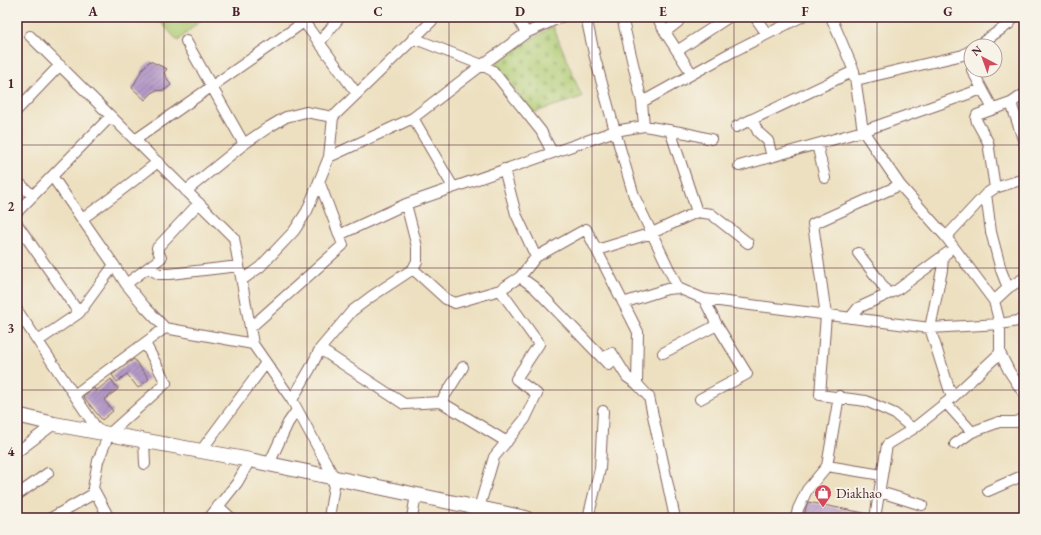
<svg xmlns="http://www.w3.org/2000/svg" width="1041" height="535" font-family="'EB Garamond',serif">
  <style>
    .cemetery { fill: url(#cemetery-stones); stroke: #7c744e }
    .garden { fill: #adca71; stroke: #7c744e }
    .building { fill: url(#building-hatch) }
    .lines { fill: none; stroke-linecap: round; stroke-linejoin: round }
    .minor-casing { stroke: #83635f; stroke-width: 12 }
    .secondary-casing { stroke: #83635f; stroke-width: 16 }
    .minor { stroke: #fff; stroke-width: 10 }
    .secondary { stroke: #fff; stroke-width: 14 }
    .grid { fill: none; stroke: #4a1f2b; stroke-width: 1; stroke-opacity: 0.55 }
    .labels { text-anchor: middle; stroke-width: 3.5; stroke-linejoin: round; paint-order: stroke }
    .poi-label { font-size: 14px; fill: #4a1f2b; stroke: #f7f3e8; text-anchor: start }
    .neatline { fill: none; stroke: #4a1f2b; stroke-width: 1.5 }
    .grid-label { font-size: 13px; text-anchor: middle; font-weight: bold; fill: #4a1f2b }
  </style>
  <defs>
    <pattern id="cemetery-stones" width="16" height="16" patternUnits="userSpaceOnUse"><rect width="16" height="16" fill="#adca71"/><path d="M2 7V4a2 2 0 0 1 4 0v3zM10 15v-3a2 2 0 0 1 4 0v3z" fill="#96ad62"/></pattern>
    <pattern id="building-hatch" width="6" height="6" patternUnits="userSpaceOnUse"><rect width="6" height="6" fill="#b49ac7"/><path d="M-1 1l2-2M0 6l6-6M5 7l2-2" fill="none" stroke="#947da2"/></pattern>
  </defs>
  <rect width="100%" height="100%" fill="#f7f3e8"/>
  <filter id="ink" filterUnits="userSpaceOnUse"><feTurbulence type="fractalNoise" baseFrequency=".025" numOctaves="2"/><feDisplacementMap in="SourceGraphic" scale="8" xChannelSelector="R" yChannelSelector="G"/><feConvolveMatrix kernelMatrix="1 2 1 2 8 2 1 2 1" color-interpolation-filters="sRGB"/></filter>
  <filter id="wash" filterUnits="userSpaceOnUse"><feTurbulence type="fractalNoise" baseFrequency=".012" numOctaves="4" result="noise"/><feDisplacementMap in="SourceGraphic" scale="16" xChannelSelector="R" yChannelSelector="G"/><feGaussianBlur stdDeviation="0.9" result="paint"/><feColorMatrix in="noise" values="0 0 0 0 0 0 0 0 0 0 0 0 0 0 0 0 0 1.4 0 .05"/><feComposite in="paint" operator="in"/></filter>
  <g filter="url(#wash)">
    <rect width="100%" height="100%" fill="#ede0c0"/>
    <path class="cemetery" d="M553 26 582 97 532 113 494 62Z"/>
    <path class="garden" d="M156 17H204L178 41Z"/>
    <g id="blocks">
      <path class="building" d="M150 61 167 69 164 73 171 85 165 90 154 91 145 100 132 88 143 68Z
        M134 359 149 379 138 388 127 374 117 382 112 375Z
        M111 379 118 389 104 400 113 411 102 420 83 396 94 388 96 391Z
        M808 502 869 514V518H804L806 507Z"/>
    </g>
  </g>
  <g filter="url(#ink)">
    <use href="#blocks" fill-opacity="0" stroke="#83635f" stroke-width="1"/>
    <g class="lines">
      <g class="minor-casing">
        <path id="minor" d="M298 17 304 22 357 94
          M517 17 526 33
          M586 17 595 58 615 131 634 196 678 288
          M622 17 642 102 644 126
          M657 17 665 32 692 74
          M755 17 767 34
          M831 17 854 71 863 131 900 185 946 237 994 301 1000 324V353L1009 371 1024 394
          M665 32 678 22
          M30 36 234 238 253 344 292 400 335 479 329 518
          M413 38 482 65 493 71 541 131 552 152
          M186 41 244 144
          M319 43 340 17
          M977 46 1009 24 1014 17
          M677 51 729 17
          M972 70 993 109
          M856 80 963 55 971 50
          M642 102 732 52 801 17
          M1011 103 1024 142
          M17 110 60 65
          M333 117 436 17
          M413 118 453 187
          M752 119 758 132 768 141 772 157
          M736 127 854 71
          M670 130 697 212
          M135 140 304 22
          M817 144 825 178
          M329 157 413 118 482 65 526 33 561 17
          M739 166 863 131 982 89
          M504 169 516 214 536 257
          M52 176 114 265
          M17 181 33 196
          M900 185 813 224 826 315 820 395 866 401 895 414 913 429
          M995 188 988 142 977 122 976 118 977 115 1011 103 1024 94
          M186 191 244 144 269 127 286 117 306 112 333 117 329 157 307 211 294 231 260 267 242 280
          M986 194 991 232 1001 270 1008 288
          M17 212 111 116
          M82 219 115 195 158 162
          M17 224 79 313 114 265 126 284 145 307 165 328 253 344
          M339 235 406 204
          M946 237 986 194 995 188 1024 179
          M597 250 652 233 697 212 711 214 748 243
          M858 253 878 279 888 294
          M943 256 942 270 930 328 952 398
          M148 268 159 274H170L239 266
          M413 269 446 299 455 303 500 290 520 277 536 257 586 229 638 332 637 384 649 397 675 518
          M520 277 534 287 609 365
          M126 284 161 258 157 248 199 203
          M994 301 1008 288 1024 278
          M623 303 667 289 678 288 704 299 930 328 1000 324 1024 320
          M17 310 99 432
          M850 318 858 308 897 290 947 253
          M250 328 343 245 319 181
          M38 341 79 313
          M320 349 404 404 441 402 507 442
          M663 353 717 325
          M602 358 612 353 627 377 637 384
          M74 395 165 328
          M700 399 747 374 717 325 704 299
          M292 400 310 369 320 349 352 311 372 296 413 269 417 261V247L406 204 615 131 644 126 686 133 711 139
          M441 402 463 367
          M946 403 972 432
          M144 441 145 464
          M955 444 972 432 999 422H1016L1024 418
          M17 452 54 424
          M200 452 266 363
          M269 464 288 423 297 410
          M827 466 882 475
          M988 491 1024 475
          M880 492 922 505
          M17 495 48 473
          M218 506 231 518
          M479 508 494 457 525 419 537 394 516 379 539 344 500 290
          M51 518 95 493
          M109 518 93 488 98 461 109 434 166 383 145 343
          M209 518 237 483 250 460
          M412 518 416 495
          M588 518 600 469 603 411
          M796 518 798 509 807 490 827 466 839 396
          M875 518 887 445 913 429 952 398 1000 353
          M1021 518 1024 517"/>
      </g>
      <g class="secondary-casing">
        <path id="secondary" d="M17 415 54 424 250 460 526 518"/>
      </g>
      <use href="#minor" class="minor"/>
      <use href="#secondary" class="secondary"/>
    </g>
  </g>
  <path class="grid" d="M164 17V518M307 17V518M449 17V518M592 17V518M734 17V518M877 17V518M17 145H1024M17 268H1024M17 390H1024"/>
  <defs>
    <g id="shop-pin" transform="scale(0.9)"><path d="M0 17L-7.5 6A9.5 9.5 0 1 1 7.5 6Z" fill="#d1495b" stroke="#f7f3e8"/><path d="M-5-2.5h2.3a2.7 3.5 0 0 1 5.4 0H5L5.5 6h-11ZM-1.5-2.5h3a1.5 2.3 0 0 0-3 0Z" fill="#fff"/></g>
  </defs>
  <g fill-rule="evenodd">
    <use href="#shop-pin" x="823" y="493"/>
  </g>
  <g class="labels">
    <g class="poi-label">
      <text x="836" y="498">Diakhao</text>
    </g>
  </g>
  <rect width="1041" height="535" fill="none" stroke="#f7f3e8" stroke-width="44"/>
  <g transform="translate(983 58) rotate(319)"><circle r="19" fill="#f7f3e8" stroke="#b29e9c"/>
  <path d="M0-3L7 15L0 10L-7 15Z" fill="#d1495b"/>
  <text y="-6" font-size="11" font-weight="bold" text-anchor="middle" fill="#4a1f2b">N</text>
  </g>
  <rect x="22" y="22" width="997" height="491" class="neatline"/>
  <g class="grid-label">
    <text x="93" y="16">A</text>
    <text x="236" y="16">B</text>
    <text x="378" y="16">C</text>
    <text x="520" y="16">D</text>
    <text x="663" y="16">E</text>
    <text x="805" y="16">F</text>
    <text x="948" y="16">G</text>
    <text x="11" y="88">1</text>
    <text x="11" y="211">2</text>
    <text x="11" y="333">3</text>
    <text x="11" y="456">4</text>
  </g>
</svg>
